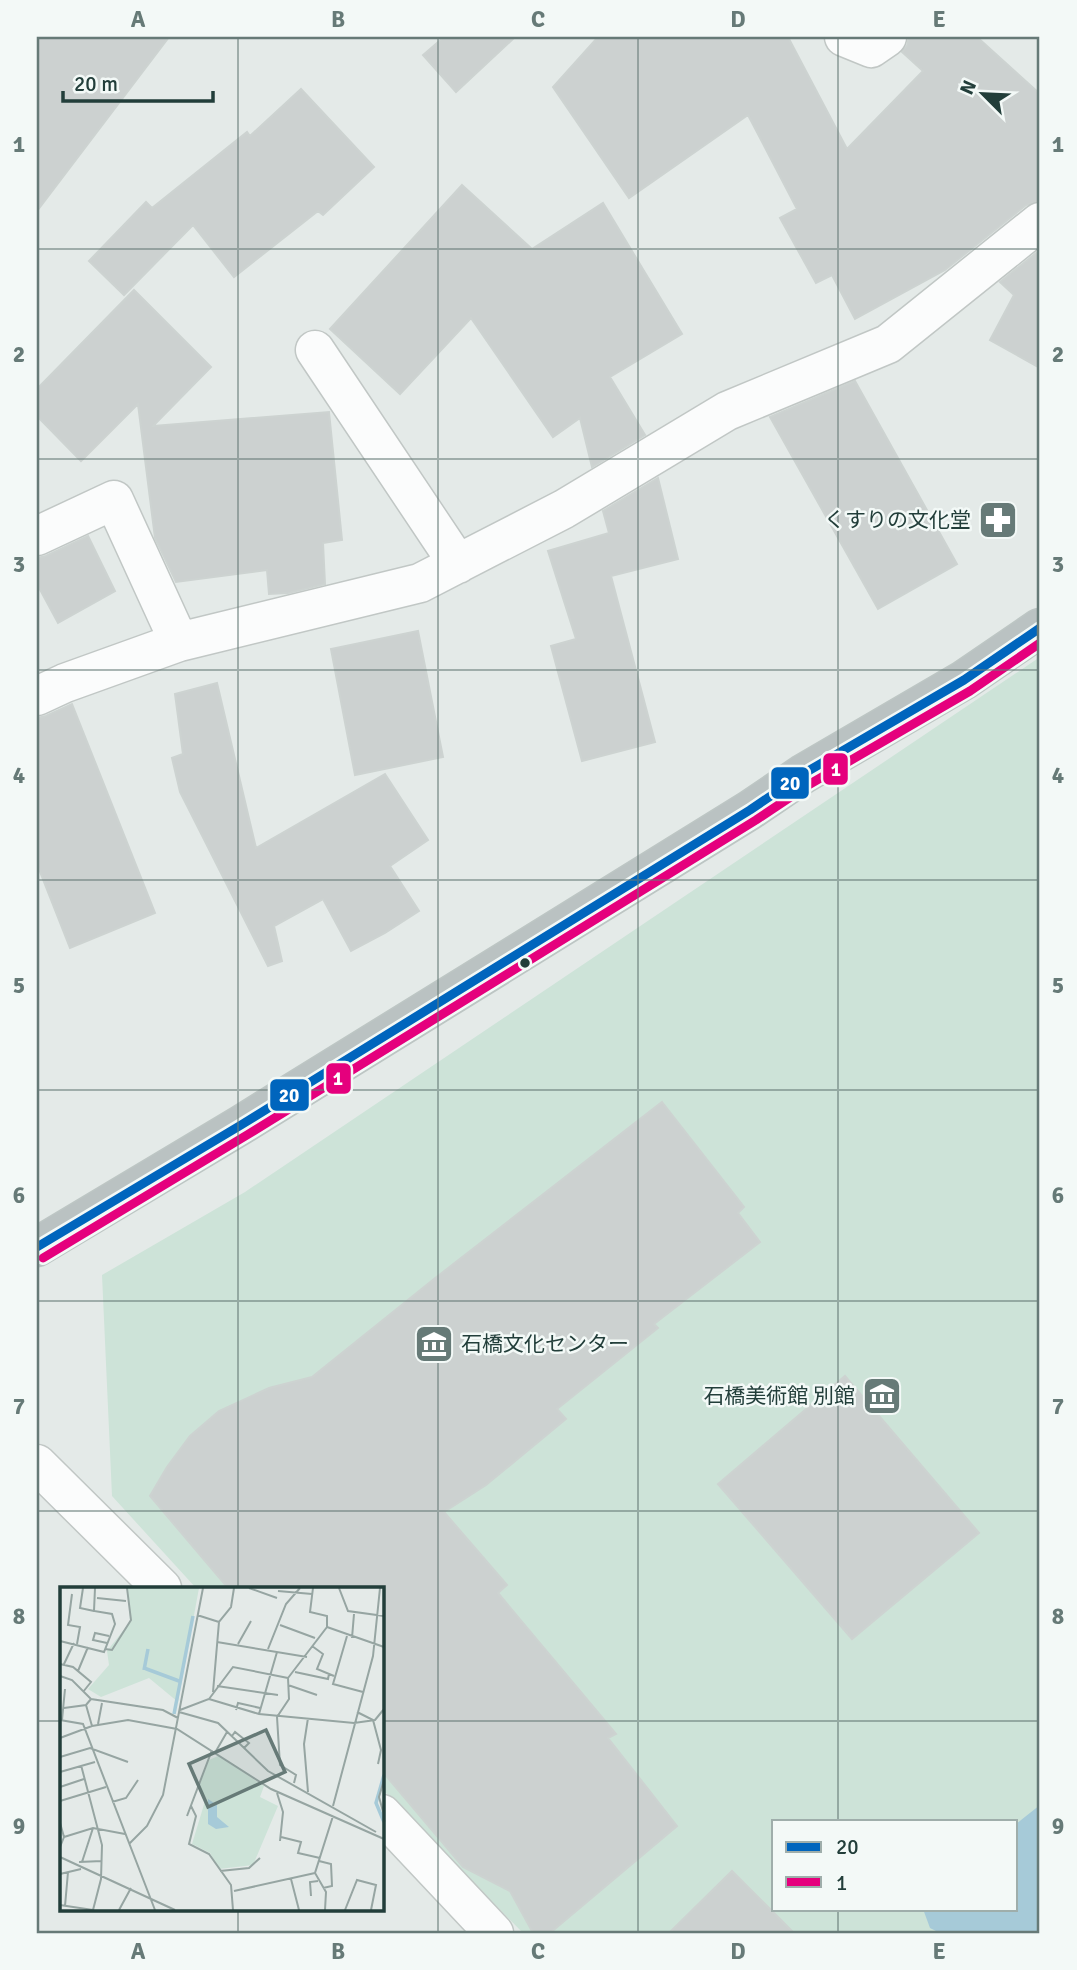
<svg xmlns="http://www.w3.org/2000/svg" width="1077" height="1970" font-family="Signika,'Noto Sans JP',sans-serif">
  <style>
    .green { fill: #cde3d8; fill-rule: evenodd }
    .water { fill: #a6cad8 }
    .building { fill: #ccd1d0; stroke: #cdd3d1; stroke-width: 2 }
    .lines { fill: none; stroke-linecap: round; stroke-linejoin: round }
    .minor-casing { stroke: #c1c7c5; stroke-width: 41 }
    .highway-casing { stroke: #bdc6c4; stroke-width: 41 }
    .minor { stroke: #fbfcfc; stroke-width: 38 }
    .highway { stroke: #bac2c2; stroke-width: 38 }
    .bus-1-casing { stroke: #f3f9f7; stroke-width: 14 }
    .bus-2-casing { stroke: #f3f9f7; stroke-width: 14 }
    .bus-1 { stroke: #0065bd; stroke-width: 9 }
    .bus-2 { stroke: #e5007d; stroke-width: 9 }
    .grid { fill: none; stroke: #667a77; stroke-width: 2; stroke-opacity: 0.55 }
    .bus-dot { fill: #223e3a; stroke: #f3f9f7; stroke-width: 2.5 }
    .labels { text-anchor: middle; stroke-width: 5; stroke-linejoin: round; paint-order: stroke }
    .poi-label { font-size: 21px; fill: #223e3a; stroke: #f3f9f7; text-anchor: end }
    .inset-river { fill: none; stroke: #a6cad8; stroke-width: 3.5 }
    .inset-road { fill: none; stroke: #96a5a2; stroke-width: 2 }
    .view { fill: #667a77; fill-opacity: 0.15; stroke: #667a77; stroke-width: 3.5 }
    .inset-edge { fill: none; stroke: #223e3a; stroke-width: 3.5 }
    .line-badge { stroke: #f3f9f7; stroke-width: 2.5 }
    .badge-label { font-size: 19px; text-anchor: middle; font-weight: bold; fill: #fff }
    .neatline { fill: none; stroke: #667a77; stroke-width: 2.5 }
    .grid-label { font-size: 23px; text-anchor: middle; font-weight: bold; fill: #667a77 }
  </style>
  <rect width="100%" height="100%" fill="#e4eae8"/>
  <path class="green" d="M1040 657V1933H868L866 1931 850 1933H523L382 1789V1588H196L112 1496 102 1275 245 1192ZM774 1821H1016V1909H774Z"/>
  <path class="water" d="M1040 1805V1933H940L930 1928 923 1909H1016V1824Z"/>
  <path class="building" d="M37 37H169L37 211Z
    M444 37H515L456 92 423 55Z
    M598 37H788L847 149 923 71 902 52 907 46 909 37H977L1040 94V201L1026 205 945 270 855 319 832 275 816 283 780 218 797 209 748 115 629 198 553 87Z
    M301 89 374 167 323 215 318 211 234 277 193 225 124 295 89 261 146 202 152 208 247 132 250 136Z
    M462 185 532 249 603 203 682 334 610 377 645 435 592 467 580 418 553 437 471 318 400 394 330 329Z
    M1040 250V368L990 340 1014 295 1000 282Z
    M134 290 211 367 153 426 329 412 342 540 323 543 325 584 288 593 269 594 267 570 176 582 155 538 138 404 81 461 37 416V389Z
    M855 381 957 564 878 609 770 417Z
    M658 478 678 559 611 576 655 742 582 761 551 646 576 639 548 551 609 533 603 511Z
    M88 536 115 591 58 623 37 584V558L46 556Z
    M418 631 443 757 355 775 331 649Z
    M217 683 256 848 385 774 428 840 390 866 419 911 385 933 351 951 323 899 274 926 282 961 268 966 180 792 172 758 183 754 175 694Z
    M72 704 155 913 70 948 37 864V718L46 716Z
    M662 1102 744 1207 738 1213 760 1242 654 1324 658 1328 557 1409 566 1419 486 1485 444 1512 507 1585 498 1593 616 1734 608 1738 677 1826 550 1933H533L510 1891 463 1867 382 1771V1588H228L150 1496 167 1467 190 1436 219 1411 269 1388 312 1377 434 1279Z
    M845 1376 979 1533 852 1639 718 1484Z
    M732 1871 794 1933H669Z"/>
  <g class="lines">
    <g class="minor-casing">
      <path id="minor" d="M844 37 871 48 887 37
        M315 350 458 564
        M37 536 114 500 179 642
        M37 696 65 683 179 642 420 583 564 509 727 411 888 344 1040 222
        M37 1464 162 1588
        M382 1814 494 1933"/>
    </g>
    <g class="highway-casing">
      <path id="highway" d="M37 1247 241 1125 750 810 803 774 964 680 1040 628"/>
    </g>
    <use href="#minor" class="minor"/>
    <use href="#highway" class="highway"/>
    <g class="bus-1-casing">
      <path id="bus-1" d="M37 1247 241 1125 750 810 803 774 964 680 1040 628"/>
    </g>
    <g class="bus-2-casing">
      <path id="bus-2" d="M43 1258 247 1135 756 820 810 784 970 691 1040 643"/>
    </g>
    <use href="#bus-1" class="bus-1"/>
    <use href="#bus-2" class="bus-2"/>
  </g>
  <path class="grid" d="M238 37V1588M438 37V1933M638 37V1933M838 37V1821M37 249H1040M37 459H1040M37 670H1040M37 880H1040M37 1090H1040M37 1301H1040M37 1511H1040M37 1721H61M382 1721H1040M238 1909V1933M838 1909V1933"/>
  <defs>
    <g id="pharmacy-square" transform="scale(2.0125)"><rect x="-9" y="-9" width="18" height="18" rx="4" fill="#667a77" stroke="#f3f9f7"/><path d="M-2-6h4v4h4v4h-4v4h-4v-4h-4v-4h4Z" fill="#fff"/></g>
    <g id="museum-square" transform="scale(2.0125)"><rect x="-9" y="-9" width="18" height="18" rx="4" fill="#667a77" stroke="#f3f9f7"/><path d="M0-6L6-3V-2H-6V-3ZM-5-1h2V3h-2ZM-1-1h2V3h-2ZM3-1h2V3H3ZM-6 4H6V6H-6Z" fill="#fff"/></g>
  </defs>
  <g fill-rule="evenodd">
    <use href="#pharmacy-square" x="998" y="520"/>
    <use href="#museum-square" x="434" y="1344"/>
    <use href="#museum-square" x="882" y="1396"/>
  </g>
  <circle class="bus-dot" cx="525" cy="963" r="6"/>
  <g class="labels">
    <g class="poi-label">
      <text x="971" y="527">くすりの文化堂</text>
      <text x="461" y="1351" text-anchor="start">石橋文化センター</text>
      <text x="855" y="1403">石橋美術館 別館</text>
    </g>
  </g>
  <g transform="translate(60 1587)">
    <rect width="324" height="324" fill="#e4eae8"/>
    <path d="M68 1H139L118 115 89 91 41 110 28 102 49 78 47 64 70 35ZM158 169 204 199 200 210 218 219 193 278 159 282 150 266 132 257 146 211 139 199 149 173Z" fill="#cde3d8"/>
    <path d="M148 212 157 218V230L169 240 156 242 148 237Z" fill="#a6cad8"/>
    <path class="inset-river" d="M84 81 119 94M84 83 88 62M114 127 133 29M324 188 316 216 324 235"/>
    <path class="inset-road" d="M23 1 20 21 34 24M189 1 217 11M279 1 288 24 324 29M218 4 252 7M12 7 8 38 20 40 17 57M37 11 66 14M137 28 159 35M220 38 255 51M267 40 324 60M287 49 273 97 303 105M292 51 294 27M0 54 44 65 55 37 52 27 34 24 35 1M157 55 247 70M47 56 33 53 35 46 49 49M178 57 191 34M252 59 263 67 257 82 274 89M45 62 52 63 71 33 67 1M208 62 226 17 240 1M0 77 13 80 31 95 23 105M4 77 14 56M18 84 28 60M235 85 268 92 269 87M0 89 12 93 31 112 103 123 118 131M228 91 267 40V29L250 25 253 1M228 91 229 112 217 130 220 178 236 188 234 196M228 98 257 108M157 99 218 108M153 105 159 35 171 20 174 1M149 112 199 127 294 136 315 133 324 122M26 118 32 139M4 121 26 118 31 112M120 123 149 112 173 80 228 91M176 123 178 116 200 121M119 125 158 136 208 184 316 245M297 125 313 133 321 163 318 177M199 127 217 65M0 133 23 137 95 323M2 133 5 102M38 137 42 116M172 149 175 145 189 156 184 161M0 151 32 139 68 133 117 142 211 202 324 252M156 164 167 145M0 170 30 161 68 175M21 178 42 258 41 292 33 323M0 185 35 175M324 193 319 210 324 228M0 200 24 192M248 205 244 157 248 131M217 206 223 225 220 254M0 214 46 200M52 215 66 211 78 193M131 219 136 229 129 257 149 267 171 298 173 323M273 219 313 69 320 1M127 229 152 163M0 236 4 250 0 260M4 250 33 241 65 247M221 250 241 255 238 266 260 271M69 257 87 239 103 208 143 1M0 270 115 323M259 274 271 277 272 299 263 301M19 275 42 274M22 275 33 241M160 284 189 281 200 271M0 287 21 282M231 292 239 323M174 304 255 286M251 309 250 295 258 294M0 318 33 323M5 319 8 285M59 323 71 301M265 323 266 305 255 286 273 229M285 323 297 293 316 298 311 323"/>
    <path class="view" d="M206 143 225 185 148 220 129 177Z"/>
    <rect width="324" height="324" class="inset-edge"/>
  </g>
  <g class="line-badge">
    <rect x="822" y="752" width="27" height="34" rx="7" fill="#e5007d"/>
    <rect x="770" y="766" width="40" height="34" rx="7" fill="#0065bd"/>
    <rect x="325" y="1062" width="27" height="33" rx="7" fill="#e5007d"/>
    <rect x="269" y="1078" width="41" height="34" rx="7" fill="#0065bd"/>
  </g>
  <g class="badge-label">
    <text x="836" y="776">1</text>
    <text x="790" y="790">20</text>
    <text x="338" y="1085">1</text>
    <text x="289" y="1102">20</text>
  </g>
  <rect width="1077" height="1970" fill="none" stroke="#f3f9f7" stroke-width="77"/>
  <rect x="772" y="1820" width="245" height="91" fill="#f3f9f7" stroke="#9faeab" stroke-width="2"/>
  <rect x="786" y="1842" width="35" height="10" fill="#0065bd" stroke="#9faeab" stroke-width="2"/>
  <text x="836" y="1854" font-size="21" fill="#223e3a">20</text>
  <rect x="786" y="1877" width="35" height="10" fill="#e5007d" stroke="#9faeab" stroke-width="2"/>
  <text x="836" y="1890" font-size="21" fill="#223e3a">1</text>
  <g transform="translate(983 94) rotate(294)" stroke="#f3f9f7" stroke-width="5" paint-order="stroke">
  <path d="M0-5L12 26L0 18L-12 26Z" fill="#223e3a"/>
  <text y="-10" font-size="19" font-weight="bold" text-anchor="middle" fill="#223e3a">N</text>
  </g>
  <path d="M63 91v10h150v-10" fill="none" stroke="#223e3a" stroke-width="3.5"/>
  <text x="74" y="91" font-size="21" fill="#223e3a" stroke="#f3f9f7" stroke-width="5" paint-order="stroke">20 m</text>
  <rect x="38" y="38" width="1000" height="1894" class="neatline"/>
  <g class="grid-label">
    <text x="138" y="27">A</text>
    <text x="338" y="27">B</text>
    <text x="538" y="27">C</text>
    <text x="738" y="27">D</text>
    <text x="939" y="27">E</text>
    <text x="19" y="152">1</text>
    <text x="1058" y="152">1</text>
    <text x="19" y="362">2</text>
    <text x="1058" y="362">2</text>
    <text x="19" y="572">3</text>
    <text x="1058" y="572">3</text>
    <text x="19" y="783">4</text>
    <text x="1058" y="783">4</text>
    <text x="19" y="993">5</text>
    <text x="1058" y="993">5</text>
    <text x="19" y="1203">6</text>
    <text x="1058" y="1203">6</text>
    <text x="19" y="1414">7</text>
    <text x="1058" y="1414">7</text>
    <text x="19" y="1624">8</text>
    <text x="1058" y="1624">8</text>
    <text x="19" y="1834">9</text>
    <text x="1058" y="1834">9</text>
    <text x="138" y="1959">A</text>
    <text x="338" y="1959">B</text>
    <text x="538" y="1959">C</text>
    <text x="738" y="1959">D</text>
    <text x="939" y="1959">E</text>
  </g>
</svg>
